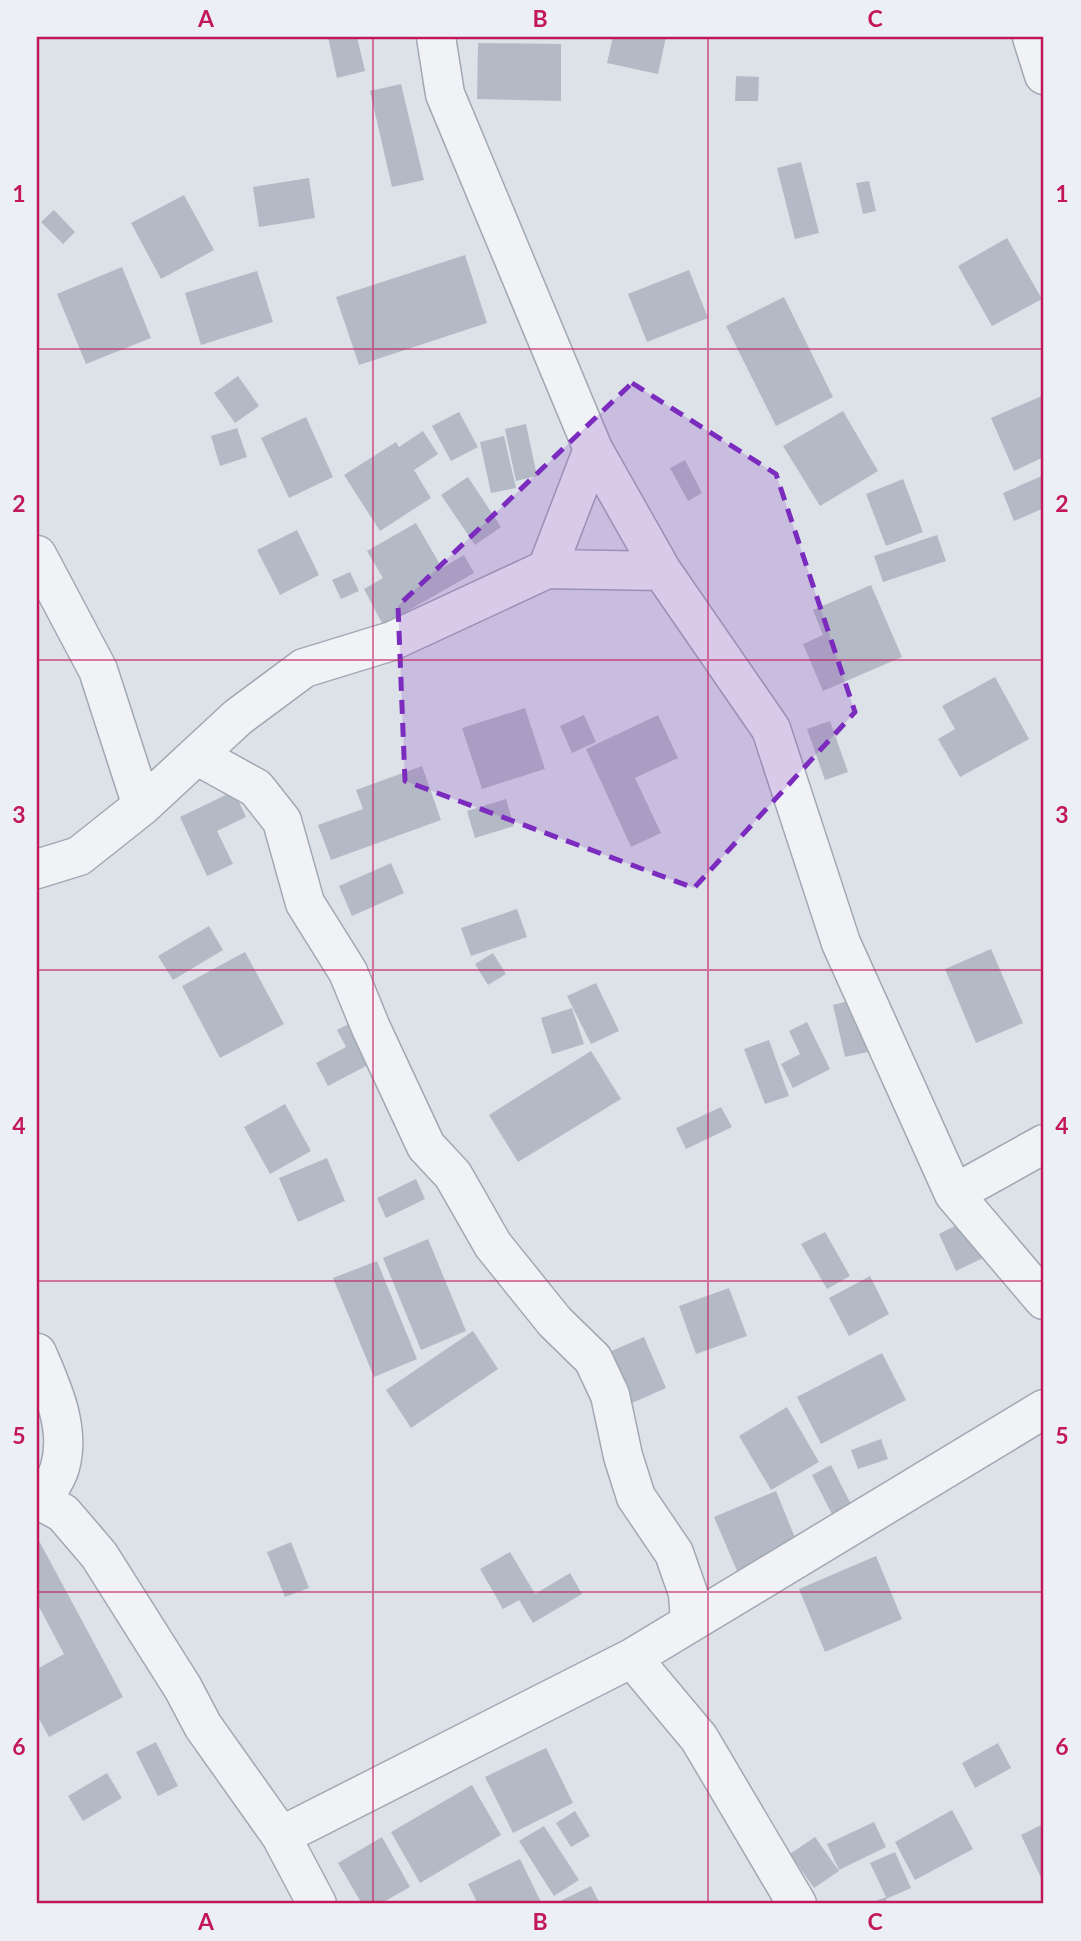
<svg xmlns="http://www.w3.org/2000/svg" width="1081" height="1941" font-family="Lato,sans-serif">
  <style>
    .building { fill: #b4bac5 }
    .lines { fill: none; stroke-linecap: round; stroke-linejoin: round }
    .minor-casing { stroke: #a2a8b2; stroke-width: 41 }
    .minor { stroke: #f0f2f6; stroke-width: 38 }
    .marked { fill: #7b2cbf; fill-opacity: 0.2; stroke: #7b2cbf; stroke-width: 5; stroke-dasharray: 14 9; stroke-linejoin: round }
    .grid { fill: none; stroke: #c2185b; stroke-width: 2; stroke-opacity: 0.55 }
    .neatline { fill: none; stroke: #c2185b; stroke-width: 2.5 }
    .grid-label { font-size: 23px; text-anchor: middle; font-weight: bold; fill: #c2185b }
  </style>
  <rect width="100%" height="100%" fill="#dde1e8"/>
  <path class="building" d="M328 37H357L365 71 337 78Z
    M613 37H666L658 74 607 63Z
    M478 43 561 44V101L477 99Z
    M736 76 759 77 758 101H735Z
    M401 84 424 180 392 187 370 91Z
    M801 162 819 233 795 239 777 168Z
    M309 178 315 218 259 227 253 187Z
    M869 181 876 211 863 214 856 183Z
    M184 195 214 250 161 279 131 223Z
    M54 210 75 232 63 244 41 222Z
    M1007 238 1042 299 992 326 958 266Z
    M465 255 487 323 359 365 336 297Z
    M122 267 151 338 86 364 57 294Z
    M689 270 708 318 647 342 628 294Z
    M257 271 273 322 201 345 185 293Z
    M784 297 833 397 776 426 726 326Z
    M238 376 259 406 235 423 214 393Z
    M1044 395V457L1014 471 991 418Z
    M843 411 878 471 820 506 783 446Z
    M459 412 478 447 451 461 432 426Z
    M306 417 333 477 289 498 261 438Z
    M526 424 537 476 516 481 505 429Z
    M237 428 247 457 220 466 211 436Z
    M423 431 438 454 414 470 431 498 380 531 344 475 396 442 399 447Z
    M504 436 516 488 491 493 480 442Z
    M685 460 702 493 688 501 670 468Z
    M1044 475V508L1014 521 1003 493Z
    M468 477 501 527 475 545 441 495Z
    M903 479 923 532 886 546 866 494Z
    M416 523 442 568 464 555 474 573 383 625 364 589 383 578 367 551Z
    M297 530 319 575 280 595 257 550Z
    M937 535 946 561 883 582 874 556Z
    M350 572 359 591 341 599 332 580Z
    M871 585 902 657 823 691 803 644 823 635 813 610Z
    M995 677 1029 739 960 777 938 739 955 729 942 706Z
    M525 708 545 769 482 789 462 728Z
    M584 715 596 742 572 753 560 726Z
    M658 715 678 758 635 778 661 833 631 847 586 749Z
    M830 721 848 772 825 780 807 729Z
    M422 766 441 820 331 860 318 825 363 809 356 790Z
    M234 791 246 817 217 831 233 864 207 876 180 817Z
    M506 799 514 826 475 838 467 811Z
    M391 863 404 893 352 916 339 886Z
    M517 909 527 937 471 956 461 928Z
    M209 926 223 950 173 980 158 956Z
    M991 949 1023 1023 976 1043 945 969Z
    M245 952 284 1024 220 1058 182 986Z
    M493 953 506 974 488 985 475 964Z
    M596 983 619 1031 591 1044 567 996Z
    M864 997 877 1050 845 1057 833 1005Z
    M572 1008 584 1044 552 1054 541 1018Z
    M362 1017 383 1057 328 1086 316 1063 346 1047 337 1030Z
    M807 1022 830 1069 793 1088 781 1064 800 1054 789 1031Z
    M769 1040 789 1096 765 1104 744 1049Z
    M591 1051 621 1099 518 1162 489 1115Z
    M285 1104 311 1151 270 1174 244 1127Z
    M721 1107 732 1127 686 1149 676 1128Z
    M327 1158 345 1201 298 1222 279 1178Z
    M416 1179 425 1199 386 1218 377 1198Z
    M965 1221 983 1258 956 1271 939 1234Z
    M825 1232 850 1276 827 1289 801 1244Z
    M428 1239 466 1331 421 1350 383 1258Z
    M377 1261 417 1359 374 1377 333 1278Z
    M870 1276 889 1314 849 1336 829 1298Z
    M729 1288 747 1336 696 1354 679 1306Z
    M473 1331 498 1369 411 1428 386 1390Z
    M644 1337 666 1388 623 1407 600 1356Z
    M882 1353 906 1400 821 1444 797 1397Z
    M787 1407 819 1462 771 1490 739 1436Z
    M881 1439 888 1459 858 1469 851 1450Z
    M831 1465 855 1512 836 1522 812 1475Z
    M776 1491 798 1545 737 1571 714 1517Z
    M37 1537 123 1697 49 1737 37 1715V1669L64 1654 37 1603Z
    M291 1542 309 1588 285 1597 267 1552Z
    M510 1552 535 1594 570 1573 582 1594 533 1623 519 1600 503 1609 480 1569Z
    M876 1556 902 1619 825 1652 799 1589Z
    M156 1742 178 1786 158 1796 136 1752Z
    M998 1743 1011 1768 975 1788 962 1763Z
    M546 1748 573 1803 513 1833 485 1777Z
    M107 1773 122 1798 83 1821 68 1796Z
    M472 1785 501 1835 420 1883 391 1832Z
    M952 1810 973 1849 915 1880 895 1842Z
    M575 1811 590 1836 571 1847 556 1823Z
    M874 1822 886 1847 839 1870 827 1844Z
    M1041 1825 1044 1831V1884L1021 1835Z
    M544 1826 579 1880 554 1896 519 1841Z
    M382 1837 410 1887 380 1904H362L338 1863Z
    M815 1837 839 1871 814 1888 790 1854Z
    M895 1852 911 1888 886 1899 888 1904H868L886 1897 870 1863Z
    M520 1859 542 1904H478L468 1884Z
    M591 1886 600 1904H554Z"/>
  <g class="lines">
    <g class="minor-casing">
      <path id="minor" d="M436 37 445 94 593 449 662 571 771 729 841 943 954 1194 1044 1300
        M1032 37 1044 75
        M37 555 98 670 142 806
        M547 569 593 449
        M198 756 256 788 282 821 305 903 348 972 371 1028 426 1146 453 1175 493 1245 555 1322 593 1359 610 1395 623 1456 636 1497 674 1553 688 1593 690 1623
        M37 869 79 856 142 806 238 717 304 668 392 641 547 569 662 571
        M954 1194 1044 1144
        M37 1353C52 1388 71 1428 60 1467 57 1479 48 1490 42 1500
        M37 1499 63 1513 99 1555 183 1688 203 1726 281 1836 317 1904
        M632 1658 699 1738 797 1904
        M281 1836 632 1658 1044 1409"/>
    </g>
    <use href="#minor" class="minor"/>
  </g>
  <path class="marked" d="M632 383 776 474 855 712 694 888 405 781 398 606Z"/>
  <path class="grid" d="M373 37V1904M708 37V1904M37 349H1044M37 660H1044M37 970H1044M37 1281H1044M37 1592H1044"/>
  <rect width="1081" height="1941" fill="none" stroke="#ecf0f6" stroke-width="77"/>
  <rect x="38" y="38" width="1004" height="1864" class="neatline"/>
  <g class="grid-label">
    <text x="206" y="27">A</text>
    <text x="540" y="27">B</text>
    <text x="875" y="27">C</text>
    <text x="19" y="202">1</text>
    <text x="1062" y="202">1</text>
    <text x="19" y="512">2</text>
    <text x="1062" y="512">2</text>
    <text x="19" y="823">3</text>
    <text x="1062" y="823">3</text>
    <text x="19" y="1134">4</text>
    <text x="1062" y="1134">4</text>
    <text x="19" y="1444">5</text>
    <text x="1062" y="1444">5</text>
    <text x="19" y="1755">6</text>
    <text x="1062" y="1755">6</text>
    <text x="206" y="1930">A</text>
    <text x="540" y="1930">B</text>
    <text x="875" y="1930">C</text>
  </g>
</svg>
